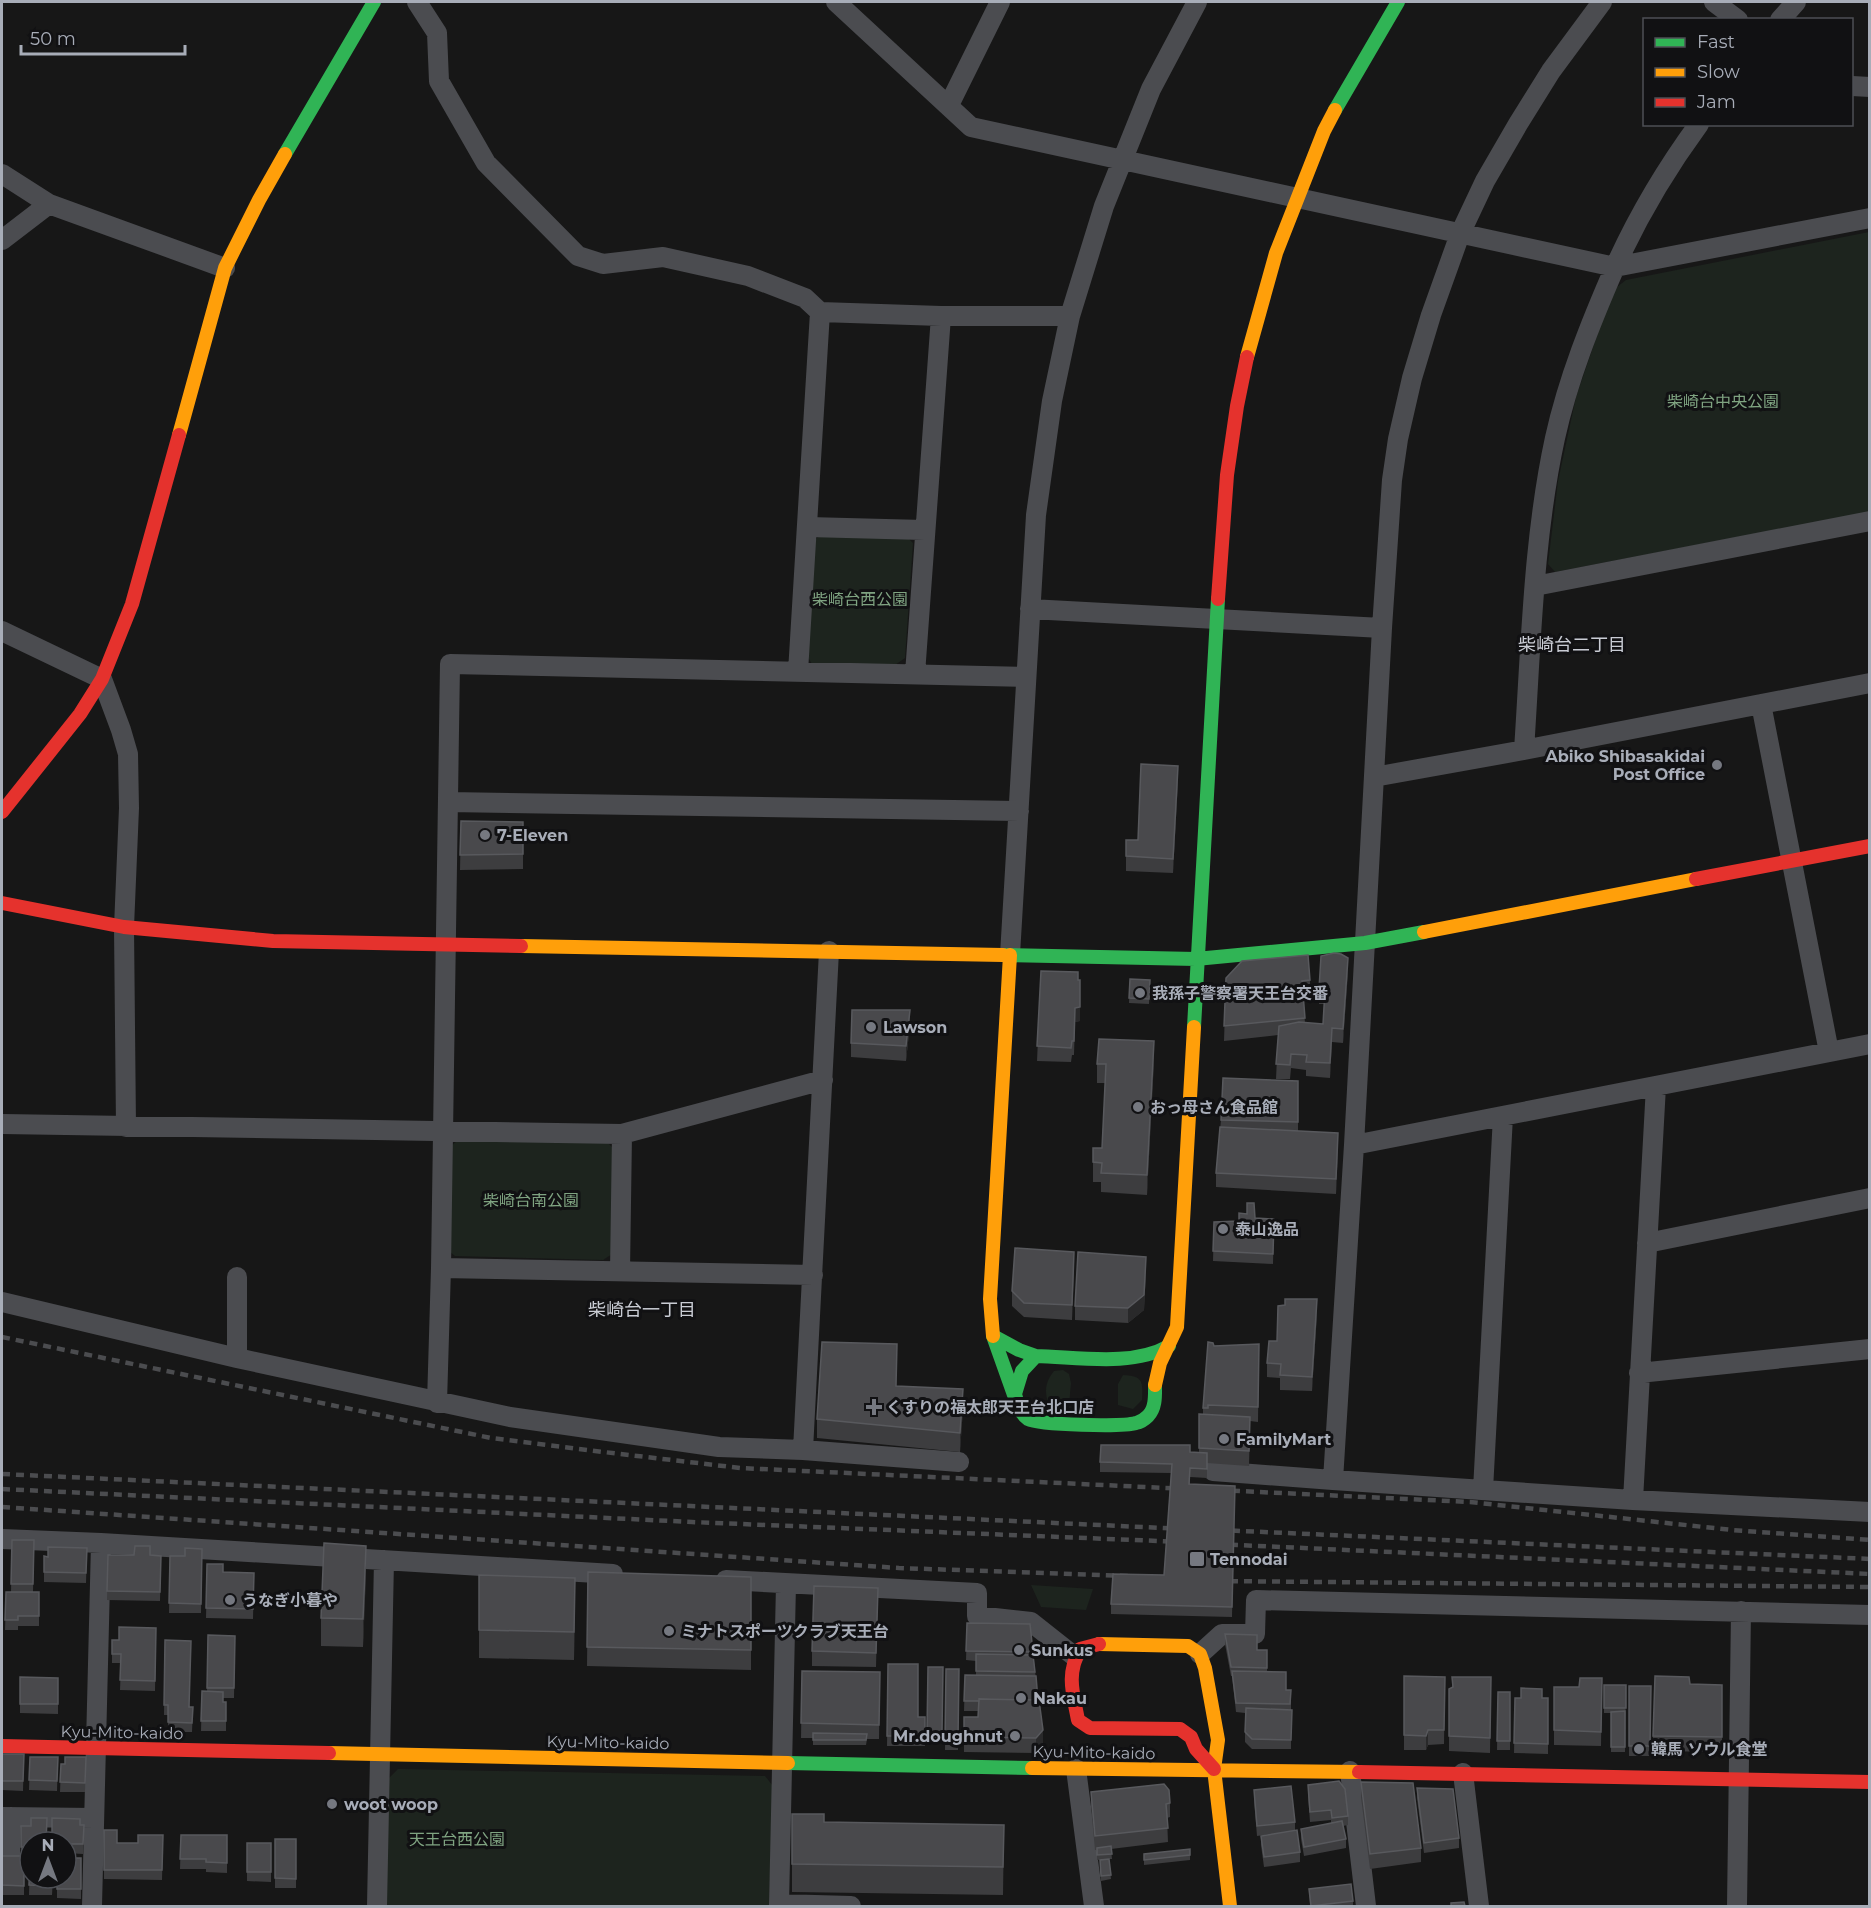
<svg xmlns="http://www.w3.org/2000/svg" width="1871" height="1908" font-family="Montserrat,'Noto Sans JP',sans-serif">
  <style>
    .green { fill: #1d241e }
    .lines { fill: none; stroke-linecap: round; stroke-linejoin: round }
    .street { stroke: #4b4c50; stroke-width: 20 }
    .fast { stroke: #30b455; stroke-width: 14 }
    .slow { stroke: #ff9f0a; stroke-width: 14 }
    .jam { stroke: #e5322d; stroke-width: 14 }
    .rail { stroke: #4b4c4f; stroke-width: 4.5; stroke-dasharray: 8 6; stroke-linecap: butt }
    .wall { fill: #3d3d3f }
    .shaded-wall { fill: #29292a }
    .building { fill: #49494c; stroke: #58595d; stroke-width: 1.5 }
    .poi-dot { fill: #757880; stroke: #111113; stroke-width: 2 }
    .labels { text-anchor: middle; stroke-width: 6; stroke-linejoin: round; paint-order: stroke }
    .park-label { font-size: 16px; fill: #7fa381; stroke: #111113 }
    .poi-label { font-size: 16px; font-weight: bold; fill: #a8adb8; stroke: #111113; text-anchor: start }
    .street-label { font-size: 16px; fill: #a8adb8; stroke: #111113 }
    .neighbourhood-label { font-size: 18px; fill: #c9ccd4; stroke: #111113 }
  </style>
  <rect width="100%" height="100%" fill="#171717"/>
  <path class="green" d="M1869 232V512L1555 572 1548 564 1558 481 1576 397 1604 315 1617 287 1626 280Z
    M822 533 906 536 913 543 905 658 895 665 812 664 807 656 814 541Z
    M458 1140 607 1142 614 1149 612 1254 603 1260 455 1256 449 1251 450 1147Z
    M1063 1370 1069 1374 1071 1383 1069 1405 1048 1402C1044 1390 1046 1381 1054 1371Z
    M1123 1375C1143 1376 1143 1381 1142 1400L1133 1409 1118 1405V1384Z
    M1031 1585 1093 1589 1086 1610 1041 1607Z
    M398 1769 765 1776 773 1786 769 1906H386L389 1778Z"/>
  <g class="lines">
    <path class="street" d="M417 2 437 33 439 81 486 163 578 256 603 264 663 257 748 276 805 298 820 312 941 316H1070
      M836 2 971 127 1615 267C1591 322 1568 379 1555 438 1533 539 1531 647 1524 750
      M1714 2 1738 20
      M1780 20 1796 2
      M1852 86 1870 87
      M949 105 1000 2
      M1699 124C1666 169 1638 216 1615 267L1870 218
      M2 174 49 204 225 268
      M2 240 49 204
      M808 527 924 530
      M1535 586 1870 521
      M1030 609 1382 628
      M2 631 102 679 121 730 128 754 129 808 124 927 126 1127
      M798 672 820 312
      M915 674 941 316
      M1761 704 1829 1052
      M1374 777 1524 750 1870 683
      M448 802 1019 811
      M1010 955 1036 515 1052 401 1070 316 1104 206 1151 89 1197 2
      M2 1124 622 1134 823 1080
      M1354 1145 1870 1044
      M1647 1243 1870 1198
      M441 1268 813 1275
      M620 1271 622 1134
      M237 1277V1358
      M2 1302 237 1358 510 1417 719 1447 803 1450 959 1462
      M1639 1373 1870 1349
      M437 1403 441 1268 450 664 1025 677
      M803 1450 829 951
      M1213 1471 1333 1480 1354 1145 1382 628 1392 480 1398 439 1412 378 1431 315 1460 234 1485 181 1518 124 1551 71 1602 2
      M1333 1480 1633 1500 1870 1512
      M1483 1490 1503 1116
      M1633 1500 1656 1086
      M2 1539 101 1543 613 1574
      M726 1580 977 1593V1616L1031 1622 1074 1656
      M1200 1654 1222 1634H1255L1256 1600 1870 1615
      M1076 1769 1094 1906
      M1350 1771 1366 1906
      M1463 1773 1479 1906
      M2 1817 94 1818
      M10 1856 11 1817
      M779 1904 851 1906
      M92 1906 101 1543
      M377 1906 384 1560
      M779 1906 786 1584
      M1737 1906 1741 1611"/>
    <path class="fast" d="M1335 110 1398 2
      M285 154 374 2
      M1003 955 1196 959 1365 943 1424 932
      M1194 1027 1218 599
      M1155 1385C1155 1395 1156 1408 1148 1416 1145 1419 1141 1422 1136 1423 1123 1427 1040 1425 1028 1419 1020 1414 1017 1403 1015 1394L1022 1371 1036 1356C1078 1357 1132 1367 1169 1346
      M1014 1395 993 1336 1019 1350 1036 1356
      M788 1763 1032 1768"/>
    <path class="slow" d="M1247 357 1276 253 1324 131 1335 110
      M179 435 225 268 259 200 285 154
      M1424 932 1696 879
      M521 946 1003 955
      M993 1336 990 1299 1010 955
      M1155 1385 1160 1363 1177 1327 1194 1027
      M1099 1644 1188 1646 1200 1654 1205 1668 1218 1740 1214 1769 1230 1906
      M329 1753 788 1763
      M1032 1768 1359 1772"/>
    <path class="jam" d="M1218 599 1227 475 1237 406 1247 357
      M2 812 80 714 102 679 132 604 179 435
      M1696 879 1870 846
      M2 903 124 927 273 941 521 946
      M1099 1644 1080 1649C1066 1675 1073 1693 1078 1720L1090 1728 1180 1729 1191 1737 1196 1749 1214 1769
      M2 1746 329 1753
      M1359 1772 1870 1782"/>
    <path class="rail" d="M2 1337 491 1438 595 1451 740 1468 1188 1489
      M2 1474 1185 1529
      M2 1489 692 1522 1183 1542
      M1218 1490 1470 1502 1732 1530 1870 1540
      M2 1507 899 1568 1129 1576
      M1218 1530 1870 1559
      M1216 1544 1870 1574
      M1216 1581 1870 1587"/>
  </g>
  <path class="wall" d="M1178 781 1173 873 1126 871V856Z
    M461 821 523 822V869L460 870Z
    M1041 971 1080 1021 1075 1022 1074 1055H1072L1071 1062 1037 1061Z
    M1348 972 1343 1043 1332 1042 1330 1078 1306 1076V1070L1291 1068 1290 1079H1276L1278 1035 1224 1041 1226 978 1310 980V995L1303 996 1305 1023 1323 1024 1324 1004H1319V989Z
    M1130 979 1150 980 1149 1004 1129 1003Z
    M910 1024 906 1061 851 1057V1043Z
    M1154 1061 1147 1195 1101 1192V1182H1093V1162L1102 1148 1105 1083H1097V1064Z
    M1298 1081V1131L1338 1148 1336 1194 1216 1187V1173L1221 1120Z
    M1255 1218 1274 1219 1273 1264 1213 1261 1214 1222 1239 1221Z
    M1074 1267 1072 1320 1024 1317 1012 1306V1291Z
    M1146 1271 1144 1310 1128 1323 1075 1320V1306Z
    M1317 1314 1312 1391 1280 1390V1378L1267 1377V1363L1277 1341Z
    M1259 1344 1258 1422 1250 1421 1249 1466 1207 1463V1478L1190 1477V1484L1235 1486 1232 1617 1111 1614V1604L1164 1575 1171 1473 1100 1472V1462L1190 1452 1199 1453V1414H1203V1408L1214 1346Z
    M963 1408 960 1452 817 1438V1419Z
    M12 1540H34L33 1592H39V1626H18V1630H5L6 1592H11Z
    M87 1548 86 1583 44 1582V1556L48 1557Z
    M202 1549 201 1613H169L170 1556H185Z
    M108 1555 161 1556 160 1601 107 1600Z
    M207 1564 223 1572 254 1573 253 1619 206 1618Z
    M588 1572 751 1577V1670L587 1666Z
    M366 1574 363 1647 321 1646V1618Z
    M479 1575 575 1606 574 1660 479 1658Z
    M878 1588 876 1667 812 1666V1651Z
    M967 1623 1033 1652 1043 1744 1036 1753 964 1752V1717H978V1711H964L965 1675H976V1661L966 1660Z
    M156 1628 155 1691 120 1690 121 1663H112V1640H119Z
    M1225 1634 1257 1650H1267V1672L1286 1690H1291V1749H1252L1245 1742V1713L1236 1712 1232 1676H1231L1225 1644Z
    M208 1635 235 1636 234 1698H223V1702H226V1731H201L202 1691 207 1692Z
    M165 1640 190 1707H193L192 1732H168V1715H164Z
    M888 1664 918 1717H925V1746H887Z
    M928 1667H943L942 1741H927Z
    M946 1669H959L958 1750H945Z
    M802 1671 880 1672 879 1739H867L866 1745H813V1738H801Z
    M1404 1676 1445 1677 1444 1744 1428 1745 1426 1750H1404Z
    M20 1677 58 1678V1714L20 1713Z
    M1452 1677H1491L1490 1753 1449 1751V1689L1452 1688Z
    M1602 1678 1601 1746 1554 1745V1687H1579Z
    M1690 1684 1722 1685V1752L1653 1751V1736Z
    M1604 1685H1626L1625 1752H1611V1713H1604Z
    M1629 1686H1651L1650 1756H1629Z
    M1498 1692H1510V1750H1497Z
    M1515 1698H1548V1754L1514 1753Z
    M2 1754H24L23 1791 2 1790Z
    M30 1757H58L57 1791 29 1790Z
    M86 1757 85 1792H60L61 1764H65Z
    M1361 1782 1421 1848V1862L1370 1869 1361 1797Z
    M1308 1785 1348 1816V1825L1343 1826 1346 1839V1848L1304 1856 1301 1839V1829L1331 1823V1820L1310 1822 1308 1795Z
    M1417 1788 1459 1838V1848L1424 1853 1417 1798Z
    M1254 1790 1295 1822V1831L1300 1852V1862L1264 1867 1261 1845V1836L1272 1834 1257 1836 1254 1800Z
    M1091 1792 1170 1803V1817L1167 1818 1168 1842 1111 1849 1112 1859H1109L1111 1879 1101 1881 1100 1860 1107 1859 1097 1860V1850H1095L1091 1807Z
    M824 1822 1004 1825 1003 1895 792 1892V1864Z
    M80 1825H84L83 1854 66 1853V1842Z
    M21 1826 30 1842V1856H24V1895H2V1856H21Z
    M104 1830 117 1843H138L163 1835 162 1880 104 1879Z
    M181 1835H227V1873L206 1872V1869H180Z
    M275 1839H296V1888H275Z
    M247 1843H271V1882L247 1881Z
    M1190 1849V1860L1144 1865V1854Z
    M30 1857 53 1878 52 1895H29Z
    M81 1858V1899L57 1898V1878Z
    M1309 1889 1353 1901V1906H1310Z"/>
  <path class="shaded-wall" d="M1178 766V781L1173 873V859Z
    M1348 958V972L1343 1043V1029Z
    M1080 1007V1021L1075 1022 1074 1055 1075 1008Z
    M910 1010V1024L906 1061V1046Z
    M1332 1028V1042L1330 1078V1063Z
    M1154 1041V1061L1147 1195V1175Z
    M1338 1133V1148L1336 1194V1179Z
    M1074 1252V1267L1072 1320V1305Z
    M1146 1257V1271L1144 1310 1128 1323V1308Z
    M1317 1299V1314L1312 1391V1377Z
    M963 1389V1408L960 1452V1433Z
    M1250 1417V1432L1249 1466V1451Z
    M366 1546V1574L363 1647V1619Z
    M575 1578V1606L574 1660V1632Z
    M1043 1730V1744L1036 1753V1738Z
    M1428 1730V1745L1426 1750V1736Z"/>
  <path class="building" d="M1141 764 1178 766 1173 859 1126 856V840H1138Z
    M461 821 523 822V854L460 855Z
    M1334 953 1341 954 1348 958 1343 1029 1332 1028 1330 1063 1306 1062 1307 1055 1291 1054 1290 1065 1276 1064 1279 1026 1299 1022 1323 1024 1325 990 1319 989 1321 956Z
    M1308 955 1310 980 1302 981 1305 1018 1224 1026 1226 978 1242 961Z
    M1041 971 1078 972V980H1080V1007L1075 1008 1074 1041H1072L1071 1048 1037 1046Z
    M1130 979 1150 980 1149 999 1129 998Z
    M852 1010H910L906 1046 851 1043Z
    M1099 1039 1154 1041 1147 1175 1101 1173 1102 1163 1093 1162V1148H1102L1106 1064H1097Z
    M1223 1078 1298 1081V1122L1221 1120Z
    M1220 1127 1338 1133 1336 1179 1216 1173Z
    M1247 1203H1254L1255 1218 1274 1219 1273 1254 1213 1251 1214 1222 1239 1221V1213L1247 1214Z
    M1015 1248 1074 1252 1072 1305 1024 1303 1012 1291Z
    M1078 1252 1146 1257 1144 1295 1128 1308 1075 1306Z
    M1285 1299H1317L1312 1377 1280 1375 1281 1364 1267 1363 1269 1341H1277L1278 1306 1285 1305Z
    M822 1342 897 1344 896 1386 963 1389 960 1433 817 1419Z
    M1208 1342 1213 1343 1214 1346 1259 1344 1258 1407 1208 1405V1408H1203Z
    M1199 1414 1250 1417 1249 1451 1199 1448Z
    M1101 1445H1190V1452L1207 1453V1469L1190 1468 1189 1484 1235 1486 1232 1607 1111 1604 1113 1574 1164 1575 1172 1464 1100 1462Z
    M12 1540H34L33 1584H11Z
    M324 1543 366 1546 363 1619 321 1618Z
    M135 1546H150V1555L161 1556 160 1592 107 1591 108 1555H134Z
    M48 1547 87 1548 86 1573 44 1572V1556L48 1557Z
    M185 1548 202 1549 201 1604 169 1603 170 1556H185Z
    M207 1564H223V1572L254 1573 253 1609 206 1608Z
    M588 1572 751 1577V1650L587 1647Z
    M479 1575 575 1578 574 1632 479 1630Z
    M814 1586 878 1588 876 1653 812 1651Z
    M6 1592H39V1616H18V1620H5Z
    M967 1623 1030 1624 1033 1652 966 1651Z
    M119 1627 156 1628 155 1681 120 1680 121 1654H112V1640H119Z
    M1225 1634 1257 1635V1650H1267V1668L1231 1667Z
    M208 1635 235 1636 234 1688H207Z
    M165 1640 191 1641 189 1707H193L192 1723 168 1722V1705H164Z
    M976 1654 1033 1655 1035 1672 976 1671Z
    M888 1664H918V1717H925V1736H887Z
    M928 1667H943L942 1732 927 1731Z
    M946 1669H959L958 1740H945Z
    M802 1671 880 1672 879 1725 801 1723Z
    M1232 1671 1286 1672V1690H1291L1290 1704 1236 1703Z
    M965 1675 1036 1676 1038 1700 979 1699V1701H964Z
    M1404 1676 1445 1677 1444 1730H1428L1426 1736 1404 1735Z
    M1655 1676 1689 1677 1690 1684 1722 1685V1737L1653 1736Z
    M20 1677 58 1678V1704H20Z
    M1452 1677H1491L1490 1738 1449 1736V1689L1453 1687Z
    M1580 1678H1602L1601 1732 1554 1730V1687H1579Z
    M1604 1685H1626V1708H1604Z
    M1629 1686H1651L1650 1746H1629Z
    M1521 1688 1542 1689V1698H1548V1744L1514 1743 1515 1698H1521Z
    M202 1691 223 1692V1702H226V1721H201Z
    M1498 1692H1510V1741H1497Z
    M979 1699 1039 1700 1043 1730 1036 1738 964 1737V1717H978Z
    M1246 1708 1292 1710 1291 1740 1252 1739 1245 1732Z
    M1625 1711V1747H1611V1712Z
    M813 1733 867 1734 866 1740H813Z
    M2 1754H24L23 1781H2Z
    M30 1757H58L57 1781 29 1780Z
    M65 1757H86L85 1783 60 1782 61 1764H65Z
    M1339 1781 1345 1789 1348 1816 1332 1818 1331 1810 1310 1812 1308 1785Z
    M1361 1782 1413 1783 1421 1848 1370 1854Z
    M1164 1784 1169 1790 1170 1803 1166 1804 1168 1828 1095 1836 1091 1792Z
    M1291 1786 1295 1822 1257 1826 1254 1790Z
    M1417 1788 1453 1789 1459 1838 1424 1843Z
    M792 1814H824V1822L1004 1825 1003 1867 792 1864Z
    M31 1818H47L46 1842H30V1847H21V1826H31Z
    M52 1818 80 1819V1825H84L83 1844H66V1842H52Z
    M1342 1821 1346 1839 1304 1847 1301 1829Z
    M104 1830H117V1843H138V1835H163L162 1870H104Z
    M1297 1830 1300 1852 1264 1857 1261 1836Z
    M181 1835H227V1863L206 1862V1859H180Z
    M275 1839H296V1879L275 1878Z
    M247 1843H271V1872H247Z
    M1111 1846 1112 1854 1097 1855V1848Z
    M1190 1849V1855L1144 1860V1854Z
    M2 1856H24V1886L2 1885Z
    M30 1857V1878H53L52 1886 29 1885Z
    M66 1858H81V1889H57V1878H66Z
    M1109 1859 1111 1875 1101 1876 1100 1860Z
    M1351 1884 1353 1901 1311 1906 1309 1889Z
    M1464 1902 1465 1906H1451V1903Z"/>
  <g class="poi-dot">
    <circle cx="1717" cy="765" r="6"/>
    <circle cx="485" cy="835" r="6"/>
    <circle cx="1140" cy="993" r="6"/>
    <circle cx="871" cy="1027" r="6"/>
    <circle cx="1138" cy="1107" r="6"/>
    <circle cx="1223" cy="1229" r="6"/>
    <path d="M871 1398h6v6h6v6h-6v6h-6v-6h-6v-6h6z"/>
    <circle cx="1224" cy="1439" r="6"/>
    <rect x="1189" y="1551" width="16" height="16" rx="3"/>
    <circle cx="230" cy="1600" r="6"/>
    <circle cx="669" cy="1631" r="6"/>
    <circle cx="1019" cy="1650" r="6"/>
    <circle cx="1021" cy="1698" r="6"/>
    <circle cx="1015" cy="1736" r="6"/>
    <circle cx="1639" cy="1749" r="6"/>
    <circle cx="332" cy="1804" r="6"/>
  </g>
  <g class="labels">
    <g class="park-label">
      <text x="1723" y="407">柴崎台中央公園</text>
      <text x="860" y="605">柴崎台西公園</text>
      <text x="531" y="1206">柴崎台南公園</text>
      <text x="457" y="1845">天王台西公園</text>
    </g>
    <g class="poi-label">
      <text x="1705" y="762" text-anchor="end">Abiko Shibasakidai<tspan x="1705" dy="18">Post Office</tspan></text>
      <text x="497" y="841">7-Eleven</text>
      <text x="1152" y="999">我孫子警察署天王台交番</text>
      <text x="883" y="1033">Lawson</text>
      <text x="1150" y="1113">おっ母さん食品館</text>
      <text x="1235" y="1235">泰山逸品</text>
      <text x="886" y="1413">くすりの福太郎天王台北口店</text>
      <text x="1236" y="1445">FamilyMart</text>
      <text x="1210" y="1565">Tennodai</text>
      <text x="242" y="1606">うなぎ小暮や</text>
      <text x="681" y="1637">ミナトスポーツクラブ天王台</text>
      <text x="1031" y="1656">Sunkus</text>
      <text x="1033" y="1704">Nakau</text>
      <text x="1003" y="1742" text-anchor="end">Mr.doughnut</text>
      <text x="1651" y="1755">韓馬 ソウル食堂</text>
      <text x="344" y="1810">woot woop</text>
    </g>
    <g class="street-label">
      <text transform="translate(122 1732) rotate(1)" y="6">Kyu-Mito-kaido</text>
      <text transform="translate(608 1742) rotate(1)" y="6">Kyu-Mito-kaido</text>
      <text transform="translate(1094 1752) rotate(1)" y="6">Kyu-Mito-kaido</text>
    </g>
    <g class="neighbourhood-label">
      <text x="1572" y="651">柴崎台二丁目</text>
      <text x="642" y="1316">柴崎台一丁目</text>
    </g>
  </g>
  <rect width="1871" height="1908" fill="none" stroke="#a8adb8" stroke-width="6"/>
  <rect x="1643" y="18" width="210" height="108" fill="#111113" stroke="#4d4f55" stroke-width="1.5"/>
  <rect x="1655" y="38" width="30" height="9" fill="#30b455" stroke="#4d4f55" stroke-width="1.5"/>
  <text x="1697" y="48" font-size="18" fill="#a8adb8">Fast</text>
  <rect x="1655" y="68" width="30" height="9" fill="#ff9f0a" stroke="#4d4f55" stroke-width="1.5"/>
  <text x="1697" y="78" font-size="18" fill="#a8adb8">Slow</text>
  <rect x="1655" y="98" width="30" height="9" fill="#e5322d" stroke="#4d4f55" stroke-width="1.5"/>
  <text x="1697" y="108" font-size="18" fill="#a8adb8">Jam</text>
  <g transform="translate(48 1860)"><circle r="28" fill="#111113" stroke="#4d4f55" stroke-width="1.5"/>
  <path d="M0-4.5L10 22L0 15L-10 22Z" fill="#757880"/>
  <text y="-9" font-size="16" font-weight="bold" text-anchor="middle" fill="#a8adb8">N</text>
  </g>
  <path d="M21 45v9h164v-9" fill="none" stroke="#a8adb8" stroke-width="3"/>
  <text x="30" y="45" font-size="18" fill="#a8adb8" stroke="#111113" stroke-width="4.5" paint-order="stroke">50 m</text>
</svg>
